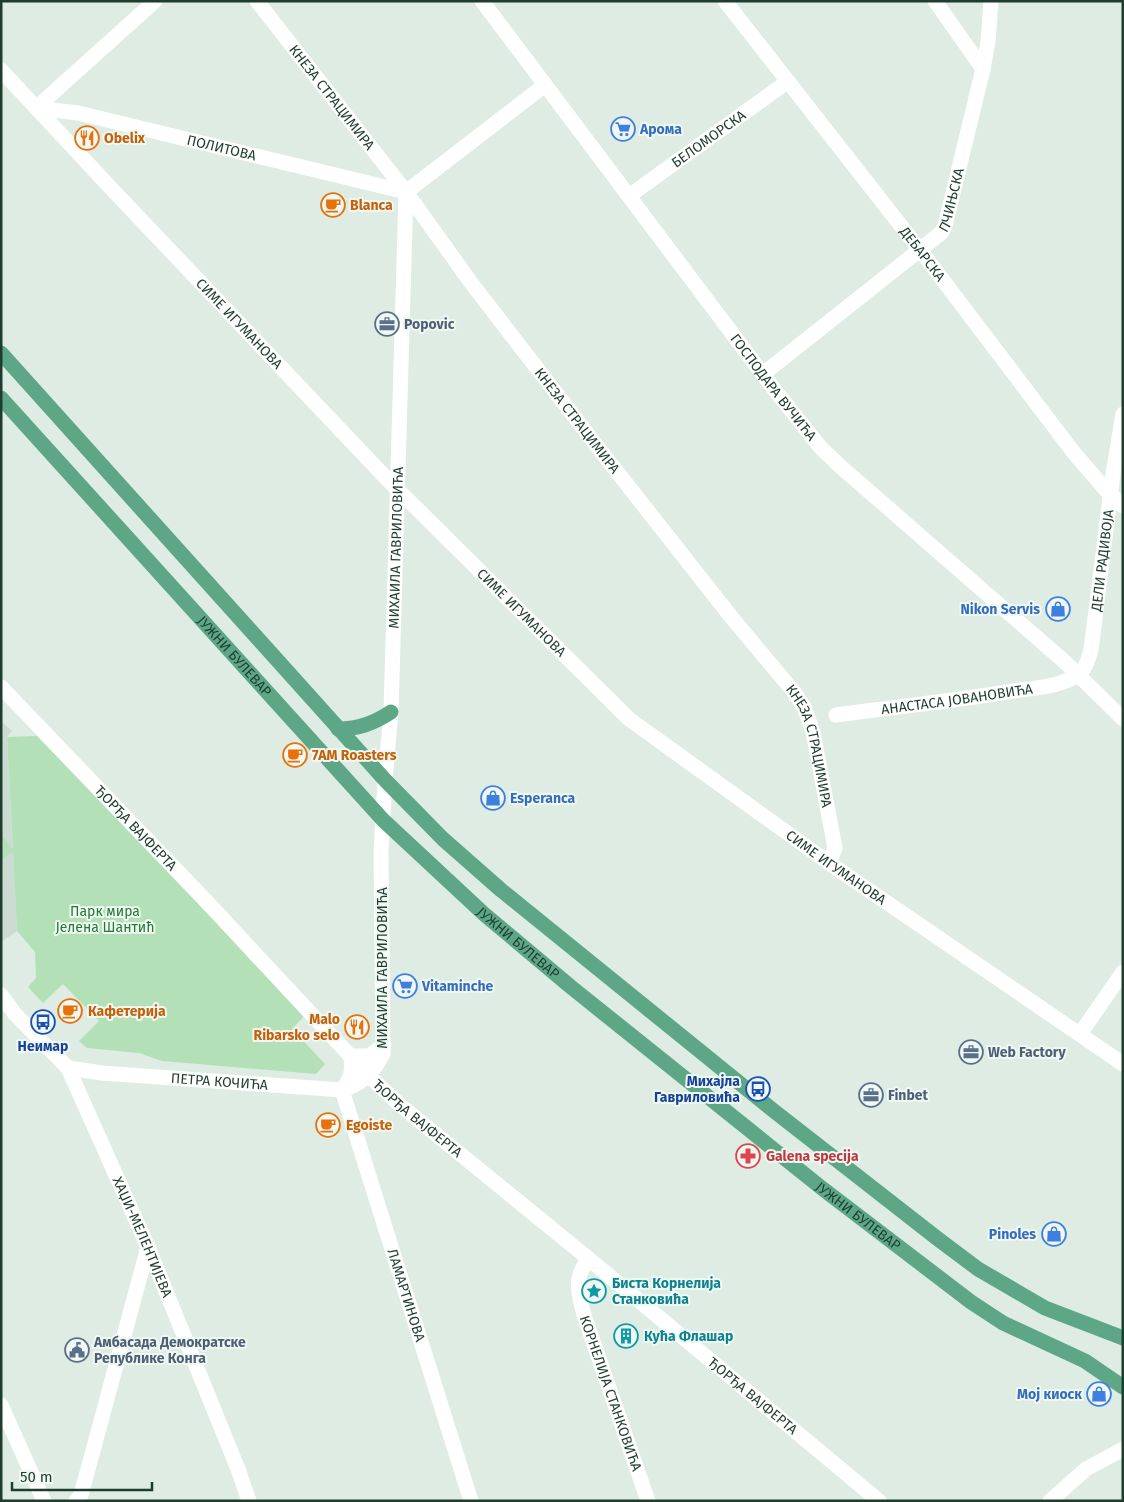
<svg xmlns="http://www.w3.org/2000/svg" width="1124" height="1502" font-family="'Fira Sans',sans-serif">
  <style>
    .built { fill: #ccdcd2 }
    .green { fill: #b4e0b8 }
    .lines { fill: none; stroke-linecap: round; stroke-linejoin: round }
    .minor { stroke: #fff; stroke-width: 15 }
    .major { stroke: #5da786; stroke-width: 15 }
    .labels { text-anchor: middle; stroke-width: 4; stroke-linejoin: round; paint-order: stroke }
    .street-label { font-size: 14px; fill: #1e3d2f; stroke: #eff8f2 }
    .shop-label { font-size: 14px; font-weight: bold; fill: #366cbe; stroke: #eff8f2; text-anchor: start }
    .food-label { font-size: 14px; font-weight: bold; fill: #c56008; stroke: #eff8f2; text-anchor: start }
    .service-label { font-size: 14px; font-weight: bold; fill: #4e5e75; stroke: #eff8f2; text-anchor: start }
    .park-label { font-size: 14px; fill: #237834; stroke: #eff8f2 }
    .transit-label { font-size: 14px; font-weight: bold; fill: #164399; stroke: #eff8f2 }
    .health-label { font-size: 14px; font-weight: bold; fill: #be3a42; stroke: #eff8f2; text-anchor: start }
    .culture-label { font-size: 14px; font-weight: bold; fill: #0d838f; stroke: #eff8f2; text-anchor: start }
  </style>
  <rect width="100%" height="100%" fill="#deece3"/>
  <path class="built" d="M1 721 12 731 7 737 17 931 1 942Z"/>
  <path class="green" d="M37 736 305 1015 292 1029 325 1064 316 1074 162 1061 139 1053 87 1048 79 1041 99 1021 63 984 43 1003 28 987 36 978 35 952 17 931 13 852 1 860V834L13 849 7 737Z"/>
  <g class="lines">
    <g class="minor">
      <path id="s1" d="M257 1 406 192 472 284 607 459 732 618 794 692 804 707 813 732 835 848 829 863"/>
      <path id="s2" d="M482 1 774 389 821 448 841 467 1065 662 1123 719"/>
      <path id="s3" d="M725 1 920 250 1074 453 1106 490 1123 506"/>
      <path d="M935 1 983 69"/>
      <path id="s4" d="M1 70 108 185 388 480 629 719 829 863 1123 1064"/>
      <path id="s5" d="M36 108 78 113 406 192"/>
      <path d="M36 108 155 1"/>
      <path d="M406 192 545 85"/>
      <path id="s6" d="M629 196 787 82"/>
      <path id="s7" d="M763 374 941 233 945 226 983 69 988 42 991 1"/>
      <path id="s8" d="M1 687 207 902 369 1076 400 1105 589 1259 879 1501"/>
      <path id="s9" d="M836 715C895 707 954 701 1013 691 1034 688 1058 687 1076 676 1085 671 1088 660 1091 650L1113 474 1123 414"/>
      <path id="s10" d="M1 995 15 1014 68 1068 148 1247 238 1469 249 1501"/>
      <path d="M1080 1034 1123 972"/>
      <path id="s11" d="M68 1068 102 1073 342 1090C361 1085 374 1072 383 1054L381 850 385 780 391 712 406 192"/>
      <path id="s12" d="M342 1090 471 1501"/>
      <path d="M342 1090C351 1078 353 1071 351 1056H369L384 1045"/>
      <path id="s13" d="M589 1259C572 1278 579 1297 585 1318L648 1501"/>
      <path d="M1 1405 44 1501"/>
      <path d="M76 1501 81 1495 148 1247"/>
      <path d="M1050 1501 1086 1469 1123 1449"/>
    </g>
    <g class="major">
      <path d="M1 353 385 780 443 839 501 890 774 1111 938 1239 978 1269 1045 1308 1123 1338"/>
      <path id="s14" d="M1 398 383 820 484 914 571 987 823 1189 971 1302 1003 1323 1085 1361 1123 1387"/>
      <path d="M338 729C359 729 374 723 391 712"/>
    </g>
  </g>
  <defs>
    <g id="supermarket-ring" transform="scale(1.25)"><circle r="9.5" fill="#eff8f2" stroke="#3f7fe0" stroke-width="1.5"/><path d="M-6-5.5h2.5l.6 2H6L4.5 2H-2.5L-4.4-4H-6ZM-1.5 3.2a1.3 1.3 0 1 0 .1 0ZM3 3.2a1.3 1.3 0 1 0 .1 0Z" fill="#3f7fe0"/></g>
    <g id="restaurant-ring" transform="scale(1.25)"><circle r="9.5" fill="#eff8f2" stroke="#e8710a" stroke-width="1.5"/><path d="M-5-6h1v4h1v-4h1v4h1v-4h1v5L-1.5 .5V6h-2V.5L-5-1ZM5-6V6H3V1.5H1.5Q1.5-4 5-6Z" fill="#e8710a"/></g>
    <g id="cafe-ring" transform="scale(1.25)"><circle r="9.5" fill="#eff8f2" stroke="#e8710a" stroke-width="1.5"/><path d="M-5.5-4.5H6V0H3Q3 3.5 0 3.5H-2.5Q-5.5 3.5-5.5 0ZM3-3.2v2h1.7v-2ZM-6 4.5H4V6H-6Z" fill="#e8710a"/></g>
    <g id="office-ring" transform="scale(1.25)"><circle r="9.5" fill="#eff8f2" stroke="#5c6f8a" stroke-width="1.5"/><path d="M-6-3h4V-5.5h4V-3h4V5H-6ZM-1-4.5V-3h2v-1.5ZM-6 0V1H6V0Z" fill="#5c6f8a"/></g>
    <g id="shop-ring" transform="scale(1.25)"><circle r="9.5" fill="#eff8f2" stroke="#3f7fe0" stroke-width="1.5"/><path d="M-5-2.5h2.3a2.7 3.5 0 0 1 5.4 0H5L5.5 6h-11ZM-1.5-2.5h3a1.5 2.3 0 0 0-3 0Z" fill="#3f7fe0"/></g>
    <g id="bus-ring" transform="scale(1.25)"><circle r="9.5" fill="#eff8f2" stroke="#1a4fb4" stroke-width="1.5"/><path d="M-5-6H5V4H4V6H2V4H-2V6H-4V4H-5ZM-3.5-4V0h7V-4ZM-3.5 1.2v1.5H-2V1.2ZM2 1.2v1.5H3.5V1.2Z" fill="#1a4fb4"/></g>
    <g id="pharmacy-ring" transform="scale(1.25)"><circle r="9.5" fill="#eff8f2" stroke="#e0444e" stroke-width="1.5"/><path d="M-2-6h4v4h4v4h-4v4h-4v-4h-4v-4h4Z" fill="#e0444e"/></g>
    <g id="sight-ring" transform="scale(1.25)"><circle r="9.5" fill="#eff8f2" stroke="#0f9aa8" stroke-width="1.5"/><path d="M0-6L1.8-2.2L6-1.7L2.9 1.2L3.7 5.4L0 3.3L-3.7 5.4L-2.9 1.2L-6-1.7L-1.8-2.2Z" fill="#0f9aa8"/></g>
    <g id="building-ring" transform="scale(1.25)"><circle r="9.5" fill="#eff8f2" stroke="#0f9aa8" stroke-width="1.5"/><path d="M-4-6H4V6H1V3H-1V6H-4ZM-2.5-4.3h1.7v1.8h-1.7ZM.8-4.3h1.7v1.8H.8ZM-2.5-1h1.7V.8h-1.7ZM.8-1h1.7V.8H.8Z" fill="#0f9aa8"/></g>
    <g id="civic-ring" transform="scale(1.25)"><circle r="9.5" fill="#eff8f2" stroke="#5c6f8a" stroke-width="1.5"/><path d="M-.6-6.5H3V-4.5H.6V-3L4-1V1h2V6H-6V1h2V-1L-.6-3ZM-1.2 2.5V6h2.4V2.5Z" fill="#5c6f8a"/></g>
  </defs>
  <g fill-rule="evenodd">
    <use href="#supermarket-ring" x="623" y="129"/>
    <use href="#restaurant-ring" x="87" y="138"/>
    <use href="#cafe-ring" x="333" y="205"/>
    <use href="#office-ring" x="387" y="324"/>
    <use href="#shop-ring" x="1058" y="609"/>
    <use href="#cafe-ring" x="295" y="755"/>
    <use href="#shop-ring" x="493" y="798"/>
    <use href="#supermarket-ring" x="405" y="986"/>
    <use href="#cafe-ring" x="70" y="1011"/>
    <use href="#bus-ring" x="43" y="1022"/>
    <use href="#restaurant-ring" x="357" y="1027"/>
    <use href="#office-ring" x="971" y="1052"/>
    <use href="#bus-ring" x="758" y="1089"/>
    <use href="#office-ring" x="871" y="1095"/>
    <use href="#cafe-ring" x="328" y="1125"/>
    <use href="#pharmacy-ring" x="748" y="1156"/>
    <use href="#shop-ring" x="1054" y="1234"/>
    <use href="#sight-ring" x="594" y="1291"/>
    <use href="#building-ring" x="626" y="1336"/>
    <use href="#civic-ring" x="77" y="1350"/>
    <use href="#shop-ring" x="1099" y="1394"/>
  </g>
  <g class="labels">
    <g class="street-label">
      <text dy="5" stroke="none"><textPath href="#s1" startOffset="122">КНЕЗА СТРАЦИМИРА</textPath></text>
      <text dy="5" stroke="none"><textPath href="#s6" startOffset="98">БЕЛОМОРСКА</textPath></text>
      <text dy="5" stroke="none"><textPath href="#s5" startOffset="190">ПОЛИТОВА</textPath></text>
      <text dy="5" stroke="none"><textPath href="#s7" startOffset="262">ПЧИЊСКА</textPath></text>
      <text dy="5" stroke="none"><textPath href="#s3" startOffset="321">ДЕБАРСКА</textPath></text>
      <text dy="5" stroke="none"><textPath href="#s4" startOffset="348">СИМЕ ИГУМАНОВА</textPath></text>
      <text dy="5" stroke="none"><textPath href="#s2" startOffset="484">ГОСПОДАРА ВУЧИЋА</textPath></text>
      <text dy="5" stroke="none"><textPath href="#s1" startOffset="528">КНЕЗА СТРАЦИМИРА</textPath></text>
      <text dy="5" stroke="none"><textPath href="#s11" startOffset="838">МИХАИЛА ГАВРИЛОВИЋА</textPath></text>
      <text dy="5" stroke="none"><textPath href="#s9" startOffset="365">ДЕЛИ РАДИВОЈА</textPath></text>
      <text dy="5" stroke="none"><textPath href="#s4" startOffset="752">СИМЕ ИГУМАНОВА</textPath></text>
      <text dy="5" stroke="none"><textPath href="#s14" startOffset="348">ЈУЖНИ БУЛЕВАР</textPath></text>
      <text dy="5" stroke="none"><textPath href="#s9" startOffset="122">АНАСТАСА ЈОВАНОВИЋА</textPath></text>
      <text dy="5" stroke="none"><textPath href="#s1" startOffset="932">КНЕЗА СТРАЦИМИРА</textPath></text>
      <text dy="5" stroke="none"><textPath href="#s8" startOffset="195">ЂОРЂА ВАЈФЕРТА</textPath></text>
      <text dy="5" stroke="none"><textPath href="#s4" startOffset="1158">СИМЕ ИГУМАНОВА</textPath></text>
      <text dy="5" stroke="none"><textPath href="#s14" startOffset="752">ЈУЖНИ БУЛЕВАР</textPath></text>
      <text transform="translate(382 968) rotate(-90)" y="5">МИХАИЛА ГАВРИЛОВИЋА</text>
      <text dy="5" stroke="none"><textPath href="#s11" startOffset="152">ПЕТРА КОЧИЋА</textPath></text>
      <text dy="5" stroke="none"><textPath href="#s8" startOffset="600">ЂОРЂА ВАЈФЕРТА</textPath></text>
      <text dy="5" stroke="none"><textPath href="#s14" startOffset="1188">ЈУЖНИ БУЛЕВАР</textPath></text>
      <text dy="5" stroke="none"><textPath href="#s10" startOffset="284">ХАЏИ-МЕЛЕНТИЈЕВА</textPath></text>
      <text dy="5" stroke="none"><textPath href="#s12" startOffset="215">ЛАМАРТИНОВА</textPath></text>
      <text dy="5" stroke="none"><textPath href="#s13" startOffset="142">КОРНЕЛИЈА СТАНКОВИЋА</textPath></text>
      <text dy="5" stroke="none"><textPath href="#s8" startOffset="1035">ЂОРЂА ВАЈФЕРТА</textPath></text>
    </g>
    <g class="shop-label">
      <text x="640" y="134">Арома</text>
      <text x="1040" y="614" text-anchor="end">Nikon Servis</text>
      <text x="510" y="803">Esperanca</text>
      <text x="422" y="991">Vitaminche</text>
      <text x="1036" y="1239" text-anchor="end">Pinoles</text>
      <text x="1082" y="1399" text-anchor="end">Мој киоск</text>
    </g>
    <g class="food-label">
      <text x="104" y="143">Obelix</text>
      <text x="350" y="210">Blanca</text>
      <text x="312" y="760">7AM Roasters</text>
      <text x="88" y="1016">Кафетерија</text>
      <text x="340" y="1024" text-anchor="end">Malo<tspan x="340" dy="16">Ribarsko selo</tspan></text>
      <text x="346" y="1130">Egoiste</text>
    </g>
    <g class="service-label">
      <text x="404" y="329">Popovic</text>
      <text x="988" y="1057">Web Factory</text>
      <text x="888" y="1100">Finbet</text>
      <text x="94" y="1347">Амбасада Демократске<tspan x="94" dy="16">Републике Конга</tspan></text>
    </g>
    <g class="park-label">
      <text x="105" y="916">Парк мира<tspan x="105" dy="16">Јелена Шантић</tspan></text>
    </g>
    <g class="transit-label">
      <text x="43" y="1051">Неимар</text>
      <text x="740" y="1086" text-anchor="end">Михајла<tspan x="740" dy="16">Гавриловића</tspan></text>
    </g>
    <g class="health-label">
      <text x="766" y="1161">Galena specija</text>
    </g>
    <g class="culture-label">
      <text x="612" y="1288">Биста Корнелија<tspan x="612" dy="16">Станковића</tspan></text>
      <text x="644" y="1341">Кућа Флашар</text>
    </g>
  </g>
  <rect width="1124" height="1502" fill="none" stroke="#1e3d2f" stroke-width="5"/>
  <path d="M12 1482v8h140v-8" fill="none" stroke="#1e3d2f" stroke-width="2.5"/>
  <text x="20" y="1482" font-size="15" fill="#1e3d2f" stroke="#eff8f2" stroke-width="4" paint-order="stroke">50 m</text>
</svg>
